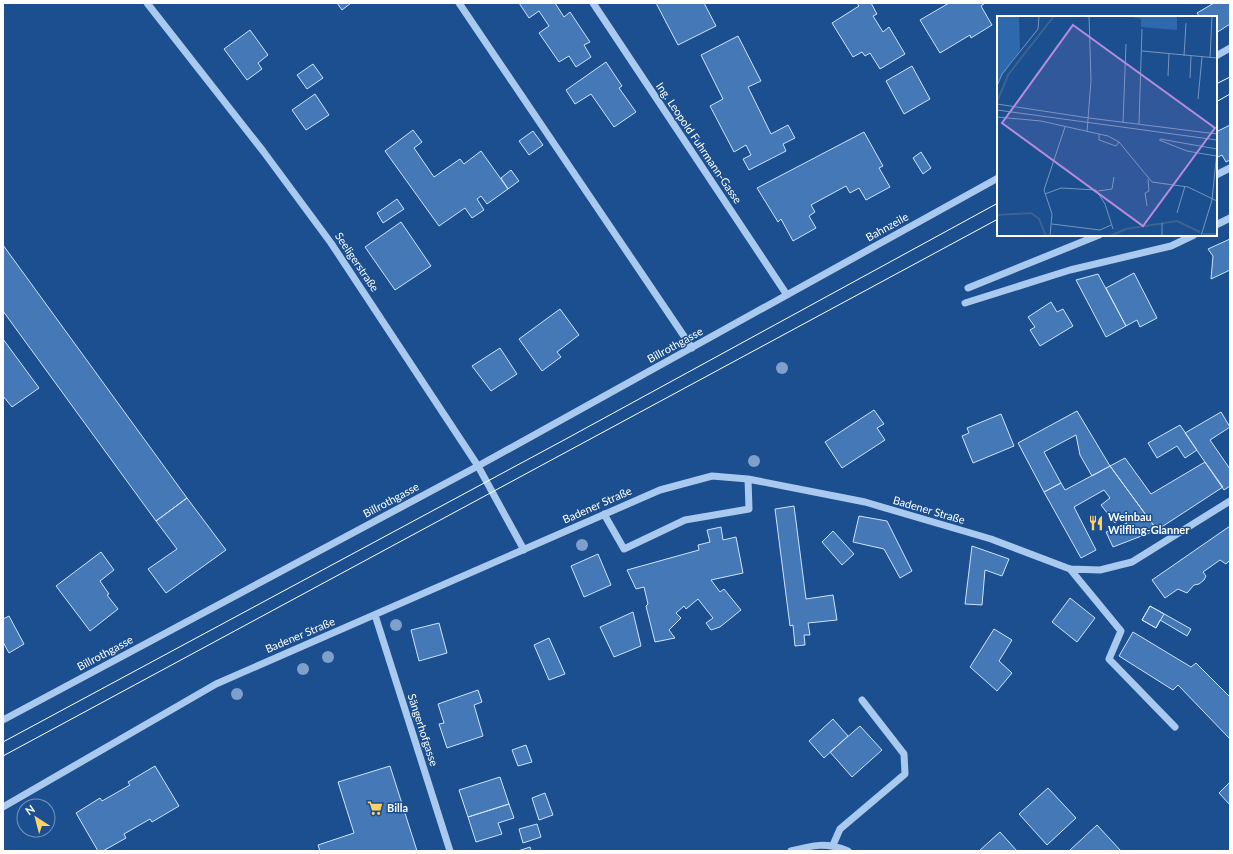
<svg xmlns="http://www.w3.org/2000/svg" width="1233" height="854" font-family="Lato,sans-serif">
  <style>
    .building { fill: #4478b7; stroke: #cfe3fa }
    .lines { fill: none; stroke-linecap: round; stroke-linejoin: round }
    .minor { stroke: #a9c9ee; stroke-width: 7 }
    .tram { stroke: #fff; stroke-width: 1 }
    .tree { fill: #7ea0ca }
    .labels { text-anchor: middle; stroke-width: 3; stroke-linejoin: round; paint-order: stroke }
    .street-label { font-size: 11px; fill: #fff; stroke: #1b4f8f }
    .poi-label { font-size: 11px; font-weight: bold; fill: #fff; stroke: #1b4f8f; text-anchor: start }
    .inset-river { fill: none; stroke: #3c6290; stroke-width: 2 }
    .inset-road { fill: none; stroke: #7695bc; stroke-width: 1 }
    .view { fill: #b68bdc; fill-opacity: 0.15; stroke: #b68bdc; stroke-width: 2 }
    .inset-edge { fill: none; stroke: #fff; stroke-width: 2 }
  </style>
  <rect width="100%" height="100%" fill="#1b4f8f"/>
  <path class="building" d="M337 3H351L342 10Z
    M519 3H555L564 17 570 12 590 42 584 45 591 57 576 67 569 56 559 62 539 33 549 26 539 11 529 18Z
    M656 3H704L716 26 678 45Z
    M857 3H871L877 14 873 16 883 32 889 27 905 54 880 69 870 53 865 56 862 52 853 57 832 23 859 6Z
    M949 3H985L981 6 992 25 971 38 970 35 940 53 920 20Z
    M1214 3H1230V24L1216 33V17H1200L1197 13Z
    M250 30 268 55 258 63 262 69 247 80 224 49Z
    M738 36 761 81 748 87 771 134 788 125 795 138 783 144 786 151 749 170 743 159 751 155 746 145 734 152 710 106 723 99 701 55Z
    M606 62 622 86 619 88 636 112 614 127 591 94 575 104 566 90Z
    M313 64 323 78 307 89 297 75Z
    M912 66 930 99 904 114 886 81Z
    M315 94 329 115 306 130 292 110Z
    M1230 125V160L1226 162 1222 155 1218 157 1216 153V132Z
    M413 130 422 142 414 148 434 177 460 159 464 164 481 151 508 189 487 204 481 196 477 199 484 210 472 218 465 208 439 226 385 151Z
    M533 131 543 145 529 155 519 141Z
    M864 132 883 166 879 168 890 187 866 200 859 188 850 193 846 186 811 205 815 212 809 216 816 228 793 241 781 219 778 222 757 188Z
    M921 152 931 168 923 174 913 158Z
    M511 170 519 181 508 189 501 178Z
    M397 199 404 209 383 223 377 213Z
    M401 222 431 266 395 290 365 247Z
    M1230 239V270L1211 279 1213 256 1208 249Z
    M3 245 187 498 156 521 3 311Z
    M1134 273 1157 318 1140 327 1137 320 1126 326 1106 288Z
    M1098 274 1126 326 1106 337 1076 280Z
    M1051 302 1057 312 1063 309 1073 326 1040 346 1030 330 1035 327 1028 317Z
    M560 309 579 335 557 352 561 357 542 371 519 339Z
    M3 339 39 388 12 407 3 396Z
    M500 348 517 374 491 391 472 366Z
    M874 410 884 424 877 428 885 440 842 468 825 442Z
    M1077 411 1110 466 1092 476 1080 455 1076 435 1044 452 1061 483 1044 492 1018 443Z
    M1221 412 1230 427 1210 440 1230 469V486L1224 490 1185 433Z
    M1001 414 1014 446 973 463 962 436 969 433 967 428Z
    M1180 425 1197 450 1185 458 1177 446 1157 458 1148 443Z
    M1125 458 1151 494 1205 462 1223 487 1157 530 1110 466Z
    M1110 466 1157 530 1113 547 1106 532 1127 523 1123 517 1115 523 1101 505 1110 498 1104 490 1074 507 1096 550 1081 558 1044 492 1061 483 1065 490Z
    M187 498 226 550 166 593 148 569 177 549 156 521Z
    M794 506 806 599 833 595 837 620 808 623 810 635H804L805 645 795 646 793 625 790 626 775 509Z
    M859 516 887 521 912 571 900 578 884 549 853 542Z
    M1230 526V560L1226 564 1220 560 1203 572 1206 576 1204 580 1199 584 1194 585 1187 593 1178 589 1165 598 1152 580Z
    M721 527 723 540 736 537 743 573 711 580 720 592 724 589 741 610 720 627 711 630 706 623 713 618 698 599 686 609 684 606 676 613 681 618 669 630 675 638 655 642 646 606 648 604 644 587 636 589 627 570 699 550 698 545 710 542 707 530Z
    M833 531 854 554 842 565 822 542Z
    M972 546 1009 559 1002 576 985 570 982 605 965 604Z
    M101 552 114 570 100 581 109 594 107 595 118 609 90 631 56 586Z
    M598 554 611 585 584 597 571 566Z
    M1070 598 1095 618 1077 642 1052 622Z
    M1150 606 1191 629 1187 636 1160 620 1156 628 1142 620Z
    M1150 606 1164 614 1156 628 1142 620Z
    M633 612 641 646 614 657 600 627Z
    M9 616 24 644 9 653 3 642V619Z
    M439 623 447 653 419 661 411 630Z
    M994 629 1012 640 999 661 1012 673 997 691 970 667Z
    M1133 632 1191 667 1196 663 1230 697V739L1178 685 1173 690 1119 656Z
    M549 638 565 674 549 680 534 645Z
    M478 690 482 702 474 705 483 736 447 748 439 724 444 723 438 704Z
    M833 719 848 736 824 758 809 741Z
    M860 726 882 750 852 777 830 752Z
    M526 745 532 762 518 766 512 750Z
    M155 766 179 806 152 822 150 819 124 834 126 838 103 851H98L76 813 100 798 102 801 130 785 128 782Z
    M390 766 417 851H320L318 845 354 833 338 782Z
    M500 777 509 804 468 817 459 790Z
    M1230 782V805L1219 793Z
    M1048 788 1076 818 1047 845 1019 814Z
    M545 793 553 815 539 820 532 798Z
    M509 804 514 818 498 823 502 834 476 842 468 817Z
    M537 824 541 837 523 843 519 829Z
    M1097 825 1121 851H1069Z
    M1000 832 1017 851H979Z
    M530 847 531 851H518Z"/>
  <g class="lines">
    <path class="minor" d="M147 3 263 151 331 243 478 466 524 550
      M459 3 692 348
      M593 3 787 295
      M1216 56 1230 48
      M1216 175 1230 168
      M1216 225 1230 218
      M968 288 1099 235
      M965 303 1070 270 1171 246 1194 235
      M604 514 624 549 685 520 749 509 748 479
      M1070 569 1121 631 1109 659 1175 727
      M375 615 450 851
      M3 720 478 466 998 178
      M3 807 216 684 660 490 712 476 748 479 865 502 991 539 1070 569 1100 570 1132 562 1230 501
      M833 845 840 829 905 774 904 754 862 700
      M791 851C813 845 826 842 848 851"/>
    <path class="tram" d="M1216 84 1230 77
      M1216 102 1230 94
      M3 742 564 440 998 203
      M3 756 998 219"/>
  </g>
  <g class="tree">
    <circle cx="782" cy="368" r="6"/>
    <circle cx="754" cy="461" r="6"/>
    <circle cx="582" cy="545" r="6"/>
    <circle cx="396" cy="625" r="6"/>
    <circle cx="328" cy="657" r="6"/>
    <circle cx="303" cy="669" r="6"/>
    <circle cx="237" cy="694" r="6"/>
  </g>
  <defs>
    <g id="restaurant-bare" transform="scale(1.2)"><path d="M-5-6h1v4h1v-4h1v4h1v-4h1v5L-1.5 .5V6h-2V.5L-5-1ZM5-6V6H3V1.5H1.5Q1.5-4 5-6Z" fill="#ffd166" stroke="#1b4f8f" stroke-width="2.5" paint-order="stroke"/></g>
    <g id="supermarket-bare" transform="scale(1.2)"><path d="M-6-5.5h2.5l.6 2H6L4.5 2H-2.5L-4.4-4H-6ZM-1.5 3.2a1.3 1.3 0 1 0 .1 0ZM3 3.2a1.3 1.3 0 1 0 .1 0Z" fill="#ffd166" stroke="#1b4f8f" stroke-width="2.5" paint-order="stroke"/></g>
  </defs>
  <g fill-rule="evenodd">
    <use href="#restaurant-bare" x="1096" y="523"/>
    <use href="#supermarket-bare" x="375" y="808"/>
  </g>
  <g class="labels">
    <g class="street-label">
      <text transform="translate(699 143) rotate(56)" y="4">Ing. Leopold Fuhrmann-Gasse</text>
      <text transform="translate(887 227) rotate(-29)" y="4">Bahnzeile</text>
      <text transform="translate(357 262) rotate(56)" y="4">Seeligerstraße</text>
      <text transform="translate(675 345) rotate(-29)" y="4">Billrothgasse</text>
      <text transform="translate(391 500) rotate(-28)" y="4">Billrothgasse</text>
      <text transform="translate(597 505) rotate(-24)" y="4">Badener Straße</text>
      <text transform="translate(929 510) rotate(16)" y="4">Badener Straße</text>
      <text transform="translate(300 635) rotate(-23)" y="4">Badener Straße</text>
      <text transform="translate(105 653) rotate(-28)" y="4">Billrothgasse</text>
      <text transform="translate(423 730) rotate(72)" y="4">Sängerhofgasse</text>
    </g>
    <g class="poi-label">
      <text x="1108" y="521">Weinbau<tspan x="1108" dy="13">Wilfling-Glanner</tspan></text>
      <text x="387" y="812">Billa</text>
    </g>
  </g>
  <g transform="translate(997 16)">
    <rect width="220" height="220" fill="#1b4f8f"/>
    <path d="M0 0H22L23 34 0 67ZM131 0H180V14L144 11V3Z" fill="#2e69ad"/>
    <path class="inset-river" d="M0 86 11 59 57 0M0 199 34 197 42 203 49 220M206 218H220M113 220 129 213 180 205 203 216"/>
    <path class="inset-road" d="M145 35 220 42M187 40 189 7M213 42 215 0M171 60 172 37M193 62 194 40M0 70 5 58 41 13 42 0M201 83 205 41M0 88 92 102 220 118M0 94 220 124M0 101 44 105 111 120 122 126 155 166 191 171 220 185M126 107 129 28M142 108 145 13M90 116 94 64 92 0M102 118V124L119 130 122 126M163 123 220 133M162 124 190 135 219 140M101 175 115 173 117 161M48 178 64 172 99 174 108 188 116 213M150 190 148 177 152 175 151 163M180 197 188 170M165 207V220M55 208 103 214 114 209M53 220 55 198 47 174 68 111M204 220 215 184 220 135"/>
    <path class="view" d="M76 9 218 112 146 210 5 107Z"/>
    <rect width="220" height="220" class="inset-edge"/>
  </g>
  <rect width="1233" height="854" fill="none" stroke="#ffffff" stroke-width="8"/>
  <g transform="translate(36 818) rotate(324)"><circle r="19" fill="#1b4f8f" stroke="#7695bc"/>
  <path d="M0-3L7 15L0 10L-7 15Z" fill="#ffd166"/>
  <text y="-6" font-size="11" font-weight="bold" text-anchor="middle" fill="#ffffff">N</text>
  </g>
</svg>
